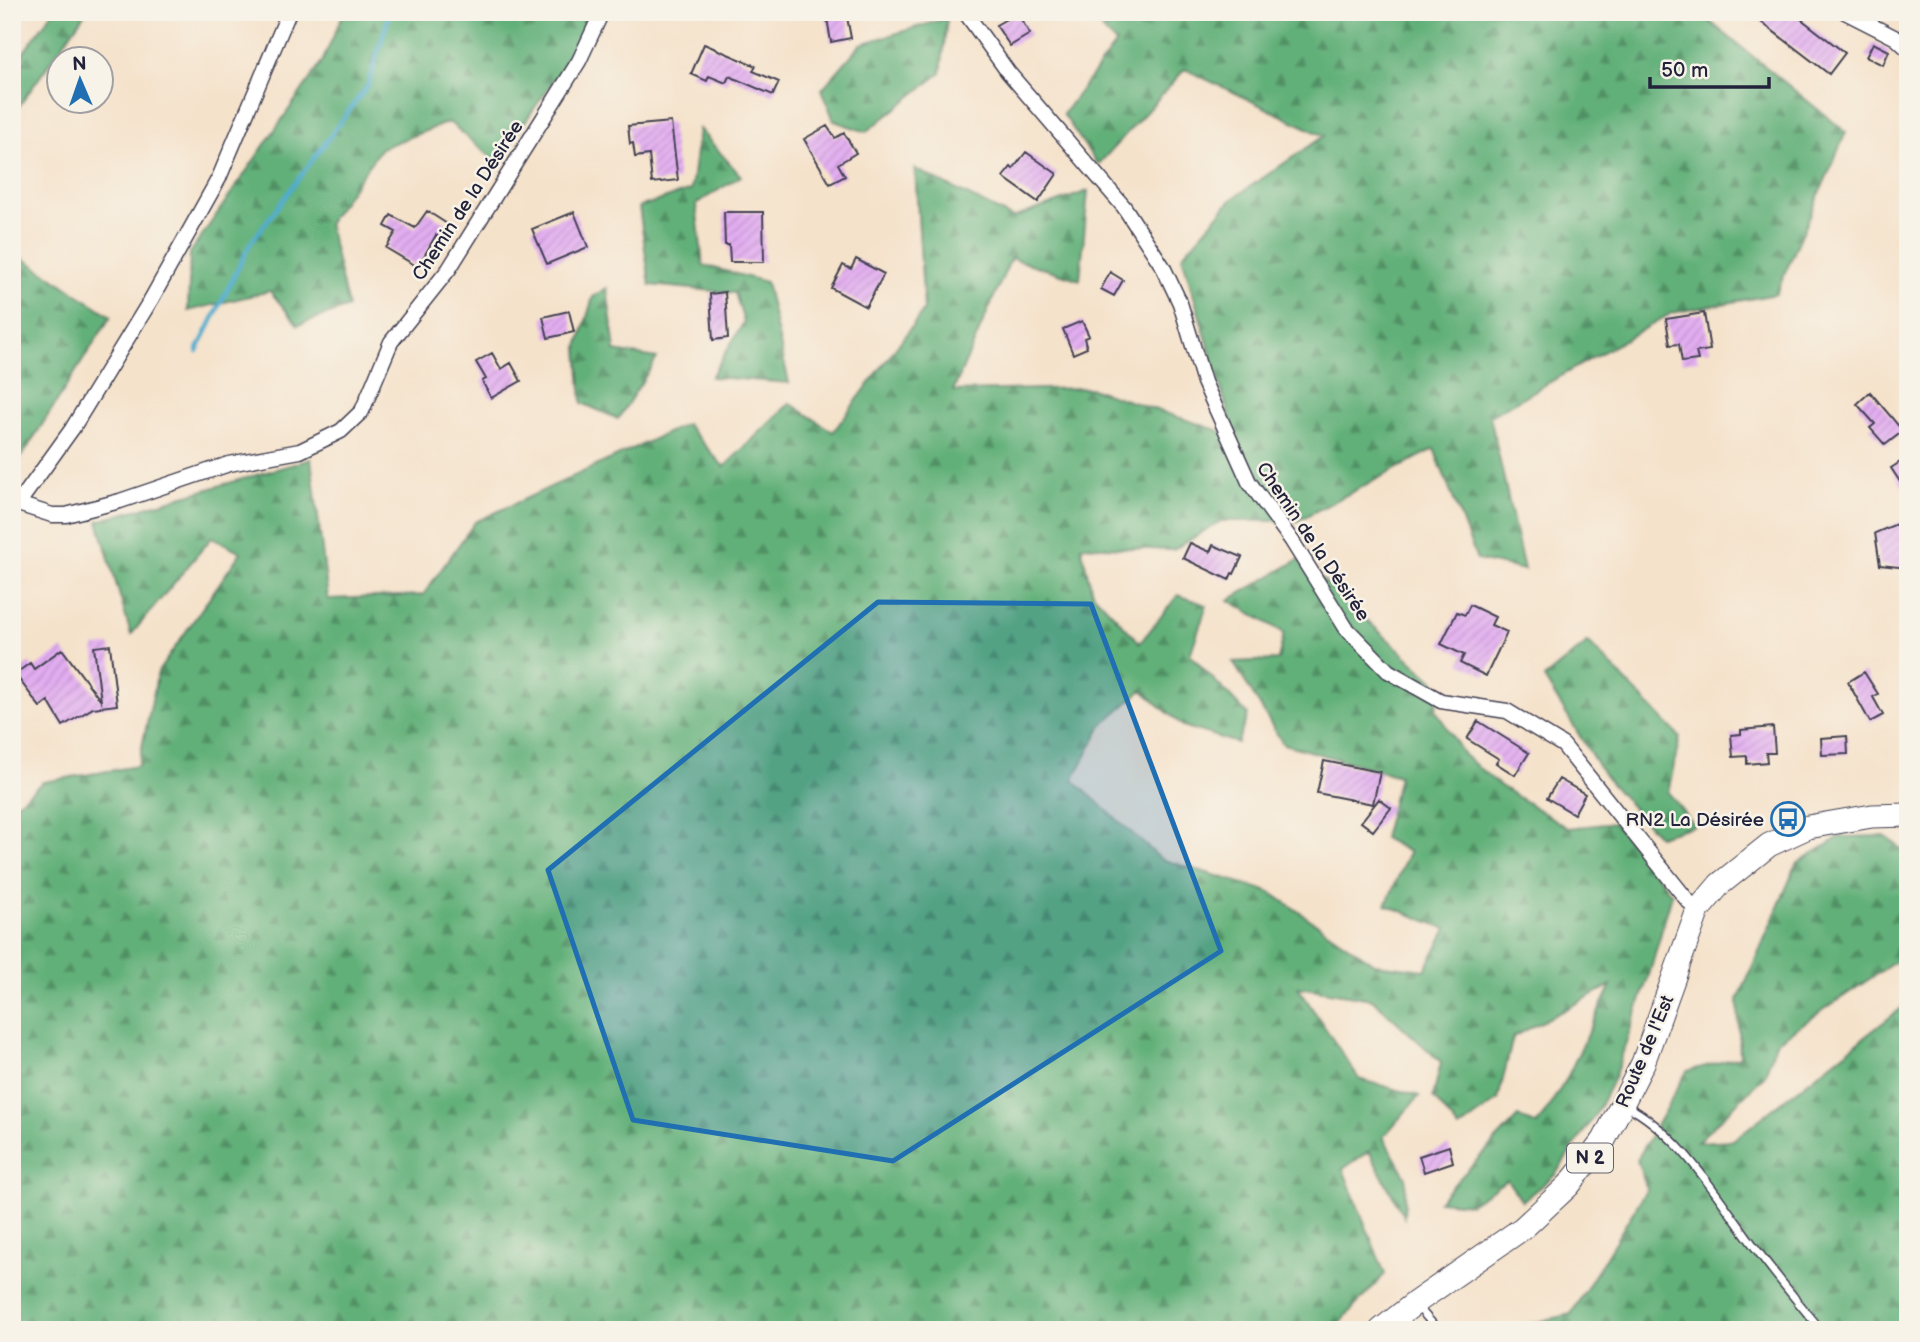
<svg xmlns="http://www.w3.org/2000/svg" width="1920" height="1342" font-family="'Balsamiq Sans',sans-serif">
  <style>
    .forest { fill: url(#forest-firs); stroke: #42695a; stroke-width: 2 }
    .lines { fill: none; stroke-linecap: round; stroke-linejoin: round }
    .stream { stroke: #50acce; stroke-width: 4.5 }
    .building { fill: url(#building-hatch) }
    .service-casing { stroke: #423f51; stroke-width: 10 }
    .minor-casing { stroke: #423f51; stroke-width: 17 }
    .primary-casing { stroke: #423f51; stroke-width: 25 }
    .service { stroke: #fff; stroke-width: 7 }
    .minor { stroke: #fff; stroke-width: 14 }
    .primary { stroke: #fff; stroke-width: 23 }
    .marked { fill: #1f6fb2; fill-opacity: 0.2; stroke: #1f6fb2; stroke-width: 5; stroke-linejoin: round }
    .labels { text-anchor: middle; stroke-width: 5; stroke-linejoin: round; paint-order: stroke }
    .shield { fill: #f7f3e8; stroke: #62616f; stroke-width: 2 }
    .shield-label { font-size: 18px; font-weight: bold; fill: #22223b }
    .street-label { font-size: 19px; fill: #22223b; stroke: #f7f3e8 }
    .poi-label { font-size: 19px; fill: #22223b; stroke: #f7f3e8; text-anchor: end }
  </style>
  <defs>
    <pattern id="forest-firs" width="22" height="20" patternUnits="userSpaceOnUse" patternTransform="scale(1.75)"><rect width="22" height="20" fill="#62b079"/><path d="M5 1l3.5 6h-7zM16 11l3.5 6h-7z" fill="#508f64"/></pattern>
    <pattern id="building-hatch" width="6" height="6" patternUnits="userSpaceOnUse" patternTransform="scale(1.75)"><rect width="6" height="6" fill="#e2adf0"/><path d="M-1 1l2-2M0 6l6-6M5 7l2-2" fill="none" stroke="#c295cf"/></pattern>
  </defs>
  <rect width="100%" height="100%" fill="#f7f3e8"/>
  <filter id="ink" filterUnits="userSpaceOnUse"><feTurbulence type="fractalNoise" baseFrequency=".0143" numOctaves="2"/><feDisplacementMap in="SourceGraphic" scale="14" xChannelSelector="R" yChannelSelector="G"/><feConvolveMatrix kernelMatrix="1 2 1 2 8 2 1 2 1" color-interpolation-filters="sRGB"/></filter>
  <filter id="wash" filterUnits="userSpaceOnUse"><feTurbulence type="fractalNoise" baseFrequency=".00686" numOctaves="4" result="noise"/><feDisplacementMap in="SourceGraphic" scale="28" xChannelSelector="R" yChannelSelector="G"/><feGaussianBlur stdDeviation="1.57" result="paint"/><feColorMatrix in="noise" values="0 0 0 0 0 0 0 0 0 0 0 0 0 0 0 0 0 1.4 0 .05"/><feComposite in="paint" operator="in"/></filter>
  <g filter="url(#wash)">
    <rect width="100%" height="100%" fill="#f5e2cb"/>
    <path class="forest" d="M53 12H86L12 116V68Z
      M344 12H588L574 51 497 162 449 122 381 148 328 223 348 307 298 325 270 291 188 311 190 253 323 60Z
      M1085 12H1698L1846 132 1776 294 1672 313 1490 416 1524 570 1477 560 1434 449 1297 521H1221L1173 550 1081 546 1092 592 1140 643 1178 595 1207 605 1190 655 1248 715 1237 743 1183 726 1142 690 1103 724 1073 780 1161 859 1270 892 1375 964 1425 970 1447 929 1386 905 1409 852 1383 838 1399 776 1283 744 1233 662 1278 660 1284 633 1229 600 1300 559 1439 686 1436 710 1464 755 1499 785 1568 828 1614 823 1672 894 1650 972 1614 1078 1597 1112 1555 1175 1522 1201 1507 1180 1470 1204 1438 1201 1518 1117 1537 1125 1566 1080 1611 985 1513 1037 1498 1100 1459 1129 1433 1097 1441 1062 1372 999 1298 987 1359 1079 1419 1096 1383 1137 1406 1177 1404 1217 1369 1151 1343 1169 1385 1274 1333 1330H12V807L43 782 138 766 158 672 241 552 212 537 131 635 98 521 311 459 328 599 423 595 475 522 686 424 724 467 790 403 833 432 924 310 915 169 1013 218 1088 191 1080 280 1011 258 953 391 1090 388 1235 436 1182 256 1232 199 1324 136 1185 69 1098 165 1063 114 1116 43Z
      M947 18 941 73 866 132 834 121 822 89 861 44Z
      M699 129 741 176 696 204 703 265 766 282 789 383 711 377 744 322 735 293 650 285 639 207 691 190Z
      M12 251 111 316 12 472Z
      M607 288 615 351 657 358 618 419 582 403 578 347 593 297Z
      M1588 642 1680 737 1668 792 1694 826 1658 836 1605 777 1544 678Z
      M1885 836 1908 854V953L1776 1042 1765 1075 1697 1142 1733 1140 1908 1003V1330H1504L1571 1314 1647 1189 1637 1160 1687 1071 1740 1057 1738 1000 1797 863 1840 837Z"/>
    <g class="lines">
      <path class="stream" d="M197 351 250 244 368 85 390 12"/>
    </g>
    <g id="blocks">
      <path class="building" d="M826 12H846L851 38 831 42Z
        M1748 12H1792L1845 53 1829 74Z
        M1017 13 1030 34 1010 46 996 25Z
        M1873 43 1889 51 1883 65 1866 57Z
        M704 44 756 66 753 71 779 82 773 95 729 76 726 83 709 76 707 81 691 74Z
        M671 122 678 180 652 183 649 155 635 157 633 143 630 144 628 126Z
        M827 126 835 138 844 133 856 153 838 164 845 176 830 184 804 139Z
        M1026 152 1057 174 1038 202 1003 177 1011 167 1013 169Z
        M427 211 455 229 447 242 436 235 418 267 386 248 396 232 385 226 391 215 415 228Z
        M574 212 588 247 547 264 532 229Z
        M724 212H763L764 262H730L729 245H725Z
        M856 259 884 274 866 307 831 288 843 265 851 269Z
        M1110 272 1123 280 1114 296 1101 289Z
        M725 292 728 338 713 340 710 294Z
        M569 311 574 332 548 338 543 317Z
        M1704 313 1710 350 1696 352 1698 360 1682 362 1679 344 1670 345 1666 319Z
        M1082 321 1089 336 1084 338 1087 348 1073 354 1063 329Z
        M492 353 501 369 511 363 521 381 491 398 482 381 486 379 476 362Z
        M1870 392 1903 431 1885 445 1870 428 1875 424 1857 404Z
        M1908 457V494L1891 468Z
        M1908 519V568L1880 565 1875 533Z
        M1190 543 1210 552 1213 545 1242 557 1234 574 1232 573 1229 580 1183 558Z
        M1470 605 1495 617 1491 625 1507 632 1486 676 1460 663 1464 655 1441 644 1457 612 1465 615Z
        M110 645 117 705 93 708 63 726 48 701 40 707 15 674 30 663 34 669 62 649 101 701 94 647Z
        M1864 672 1878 694 1873 697 1883 715 1870 722 1848 682Z
        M1478 721 1529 753 1515 775 1496 763 1499 759 1467 739Z
        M1773 727 1775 753H1766L1767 762 1747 764V756L1733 757 1731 735 1741 734V730Z
        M1847 736 1848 754 1822 755 1821 738Z
        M1324 761 1380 772 1373 804 1317 793Z
        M1559 779 1585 794 1574 814 1547 798Z
        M1379 799 1391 808 1373 831 1361 822Z
        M1449 1146 1453 1162 1424 1172 1419 1156Z"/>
    </g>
  </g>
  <g filter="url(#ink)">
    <use href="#blocks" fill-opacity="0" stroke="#423f51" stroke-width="2"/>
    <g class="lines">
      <g class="service-casing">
        <path id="service" d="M1625 1105C1682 1135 1716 1196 1754 1246 1775 1275 1798 1302 1821 1330
          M1417 1306 1438 1330"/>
      </g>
      <g class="minor-casing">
        <path id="minor" d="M965 12 1008 72 1124 207 1163 267 1180 303 1204 382 1249 482 1292 541 1346 628 1388 671 1441 701 1507 711 1563 745 1688 901 1698 910
          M1845 12 1896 38 1908 49
          M18 504 72 429 152 298 219 178 289 12
          M12 506 18 504 52 515H66L120 501 229 464 300 451 341 431 362 411 391 342 449 269 579 61 602 12"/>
      </g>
      <g class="primary-casing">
        <path id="primary" d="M1381 1330 1415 1303 1523 1228 1569 1185 1604 1140 1643 1063 1698 910 1720 884 1769 845 1808 827 1872 816 1908 815"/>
      </g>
      <use href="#service" class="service"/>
      <use href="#minor" class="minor"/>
      <use href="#primary" class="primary"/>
    </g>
  </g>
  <path class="marked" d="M878 602 1091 604 1221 951 893 1161 633 1120 548 870Z"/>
  <defs>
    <g id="bus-ring" transform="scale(1.75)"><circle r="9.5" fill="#f7f3e8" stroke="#1f6fb2" stroke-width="1.5"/><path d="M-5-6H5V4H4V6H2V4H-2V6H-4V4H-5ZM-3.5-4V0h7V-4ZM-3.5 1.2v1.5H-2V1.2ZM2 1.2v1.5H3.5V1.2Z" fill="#1f6fb2"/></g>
  </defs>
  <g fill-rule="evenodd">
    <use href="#bus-ring" x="1788" y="819"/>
  </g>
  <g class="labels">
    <rect class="shield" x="1567" y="1143.5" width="46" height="29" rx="5"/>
    <g class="shield-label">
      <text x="1590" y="1164">N 2</text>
    </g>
    <g class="street-label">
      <text transform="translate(467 200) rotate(-57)" y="7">Chemin de la Désirée</text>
      <text transform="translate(1314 541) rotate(56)" y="7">Chemin de la Désirée</text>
      <text transform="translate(1644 1051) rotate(-67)" y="7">Route de l'Est</text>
    </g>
    <g class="poi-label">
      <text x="1764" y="826">RN2 La Désirée</text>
    </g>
  </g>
  <rect width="1920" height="1342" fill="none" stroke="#f7f3e8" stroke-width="42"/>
  <g transform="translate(80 80) rotate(358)"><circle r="33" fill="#f7f3e8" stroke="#a29fa3" stroke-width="2"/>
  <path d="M0-5L12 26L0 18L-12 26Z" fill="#1f6fb2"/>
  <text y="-10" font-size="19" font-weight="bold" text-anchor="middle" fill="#22223b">N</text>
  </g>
  <path d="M1650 77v10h119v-10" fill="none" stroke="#22223b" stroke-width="3.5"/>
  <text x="1661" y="77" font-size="21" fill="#22223b" stroke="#f7f3e8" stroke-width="5" paint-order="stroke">50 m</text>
</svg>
